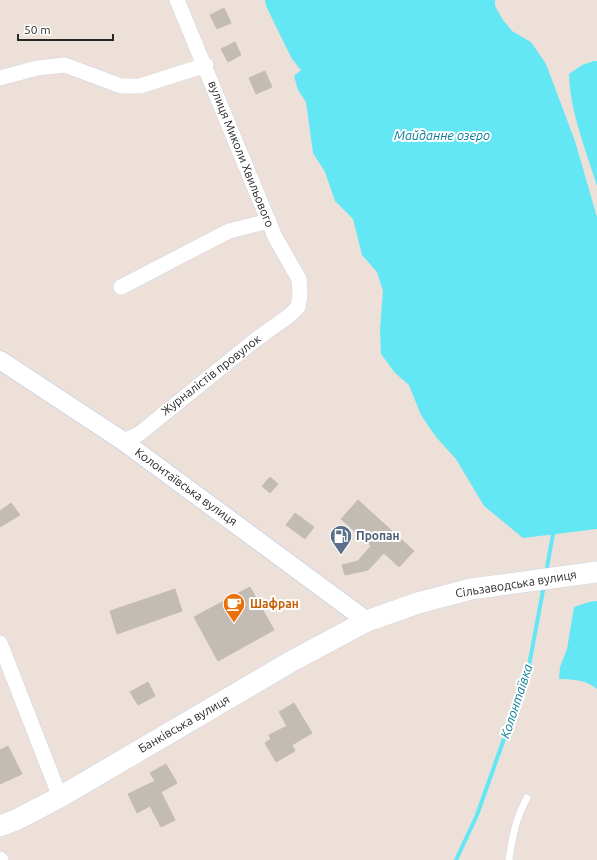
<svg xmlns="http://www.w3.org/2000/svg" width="597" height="860" font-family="Ubuntu,sans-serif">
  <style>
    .water { fill: #64e7f5 }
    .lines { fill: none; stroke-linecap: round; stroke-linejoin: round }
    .stream { stroke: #64e7f5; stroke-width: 4 }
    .building { fill: #c3bcb5; stroke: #c7bcb3 }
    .service-casing { stroke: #ced5e3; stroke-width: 8 }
    .minor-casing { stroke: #ced5e3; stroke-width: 16 }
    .tertiary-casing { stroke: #ced5e3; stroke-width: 20 }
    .secondary-casing { stroke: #ced5e3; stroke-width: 22 }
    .service { stroke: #fff; stroke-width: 7 }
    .minor { stroke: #fff; stroke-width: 15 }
    .tertiary { stroke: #fff; stroke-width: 18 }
    .secondary { stroke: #fff; stroke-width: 21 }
    .labels { text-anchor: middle; stroke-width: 4; stroke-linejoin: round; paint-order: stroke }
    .street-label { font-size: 12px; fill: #282828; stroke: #fff }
    .service-label { font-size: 12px; font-weight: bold; fill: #4e5e75; stroke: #fff; text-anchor: start }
    .food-label { font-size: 12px; font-weight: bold; fill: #c56008; stroke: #fff; text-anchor: start }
    .water-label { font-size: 13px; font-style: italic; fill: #067e98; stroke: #fff }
  </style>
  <rect width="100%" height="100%" fill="#ece0d9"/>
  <path class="water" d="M265 0H495V6L503 20 512 31 531 42 546 64 575 141 597 217V529L523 538 484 506 456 459 436 437 421 415 409 385 395 373 381 354 380 329 383 291 377 272 362 255 353 219 335 201 325 172 313 153 306 102 298 90 294 76 301 70 292 59 266 6Z
    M594 61H597V186C586 150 570 112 569 74L582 65Z
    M597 601V689C584 679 575 680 559 679L560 667 567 649 574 607 589 602Z"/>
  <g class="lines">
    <path class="stream" d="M546 573 553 534 556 531
      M456 860 477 815 528 671 544 585"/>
  </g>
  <path class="building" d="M224 8 231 23 217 29 210 15Z
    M235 42 241 55 228 62 221 49Z
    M265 71 272 87 256 94 249 78Z
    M270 477 278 484 270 493 262 486Z
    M358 500 414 551 399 567 384 553 368 570 345 575 342 565 358 561 371 546 341 519Z
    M11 503 20 515 0 527V511Z
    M295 513 314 527 305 539 286 525Z
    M250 587 274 630 218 661 194 617Z
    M175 589 182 611 117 634 110 611Z
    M148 682 155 696 138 705 130 692Z
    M294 703 312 733 292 745 295 751 276 762 265 743 271 739 269 735 287 726 279 712Z
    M8 746 22 774 0 784V750Z
    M166 764 177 783 161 792 175 820 161 827 150 806 137 813 128 794 155 781 150 773Z"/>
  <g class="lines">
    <g class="service-casing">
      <path id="service" d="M509 860C512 838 516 817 527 798"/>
    </g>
    <g class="minor-casing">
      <path id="minor" d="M0 78 37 68 65 65 121 86H140L206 65
        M121 287 229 231 269 221
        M123 441 139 434 254 341 290 315 298 307 300 295 299 279 275 237 177 0
        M0 643 60 797
        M0 859 1 860"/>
    </g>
    <g class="tertiary-casing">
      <path id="tertiary" d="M0 360 123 441 367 621"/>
    </g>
    <g class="secondary-casing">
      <path id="secondary" d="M0 826 16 820 60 797 292 661 367 621 418 603 471 589 597 572"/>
    </g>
    <use href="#service" class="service"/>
    <use href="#minor" class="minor"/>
    <use href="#tertiary" class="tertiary"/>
    <use href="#secondary" class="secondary"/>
  </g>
  <defs>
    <g id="fuel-pin" transform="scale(1.15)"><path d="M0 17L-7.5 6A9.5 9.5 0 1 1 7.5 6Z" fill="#5c6f8a" stroke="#fff"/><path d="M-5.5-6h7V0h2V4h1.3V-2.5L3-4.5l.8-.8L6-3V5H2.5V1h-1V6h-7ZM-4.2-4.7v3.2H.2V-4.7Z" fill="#fff"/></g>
    <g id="cafe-pin" transform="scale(1.15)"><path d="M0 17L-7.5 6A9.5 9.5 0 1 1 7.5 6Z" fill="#e8710a" stroke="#fff"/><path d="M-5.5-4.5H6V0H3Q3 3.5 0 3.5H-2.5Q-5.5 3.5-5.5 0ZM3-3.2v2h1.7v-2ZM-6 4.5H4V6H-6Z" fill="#fff"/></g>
  </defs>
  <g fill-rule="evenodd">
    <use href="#fuel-pin" x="341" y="536"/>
    <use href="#cafe-pin" x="234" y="604"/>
  </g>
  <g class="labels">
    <g class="street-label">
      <text transform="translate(241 154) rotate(68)" y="4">вулиця Миколи Хвильового</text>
      <text transform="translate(211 375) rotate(-38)" y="4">Журналістів провулок</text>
      <text transform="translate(186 487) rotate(36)" y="4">Колонтаївська вулиця</text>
      <text transform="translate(516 584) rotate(-9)" y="4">Сільзаводська вулиця</text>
      <text transform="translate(184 724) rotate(-30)" y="4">Банківська вулиця</text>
    </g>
    <g class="service-label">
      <text x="356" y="540">Пропан</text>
    </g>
    <g class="food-label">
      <text x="250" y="608">Шафран</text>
    </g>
    <g class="water-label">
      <text x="442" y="140">Майданне озеро</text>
      <text transform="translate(516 701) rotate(-72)" y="5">Колонтаївка</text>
    </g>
  </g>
  <path d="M18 34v6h95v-6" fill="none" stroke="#282828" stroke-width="2"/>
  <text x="24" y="34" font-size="12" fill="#282828" stroke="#ffffff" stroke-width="3" paint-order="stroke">50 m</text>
</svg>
